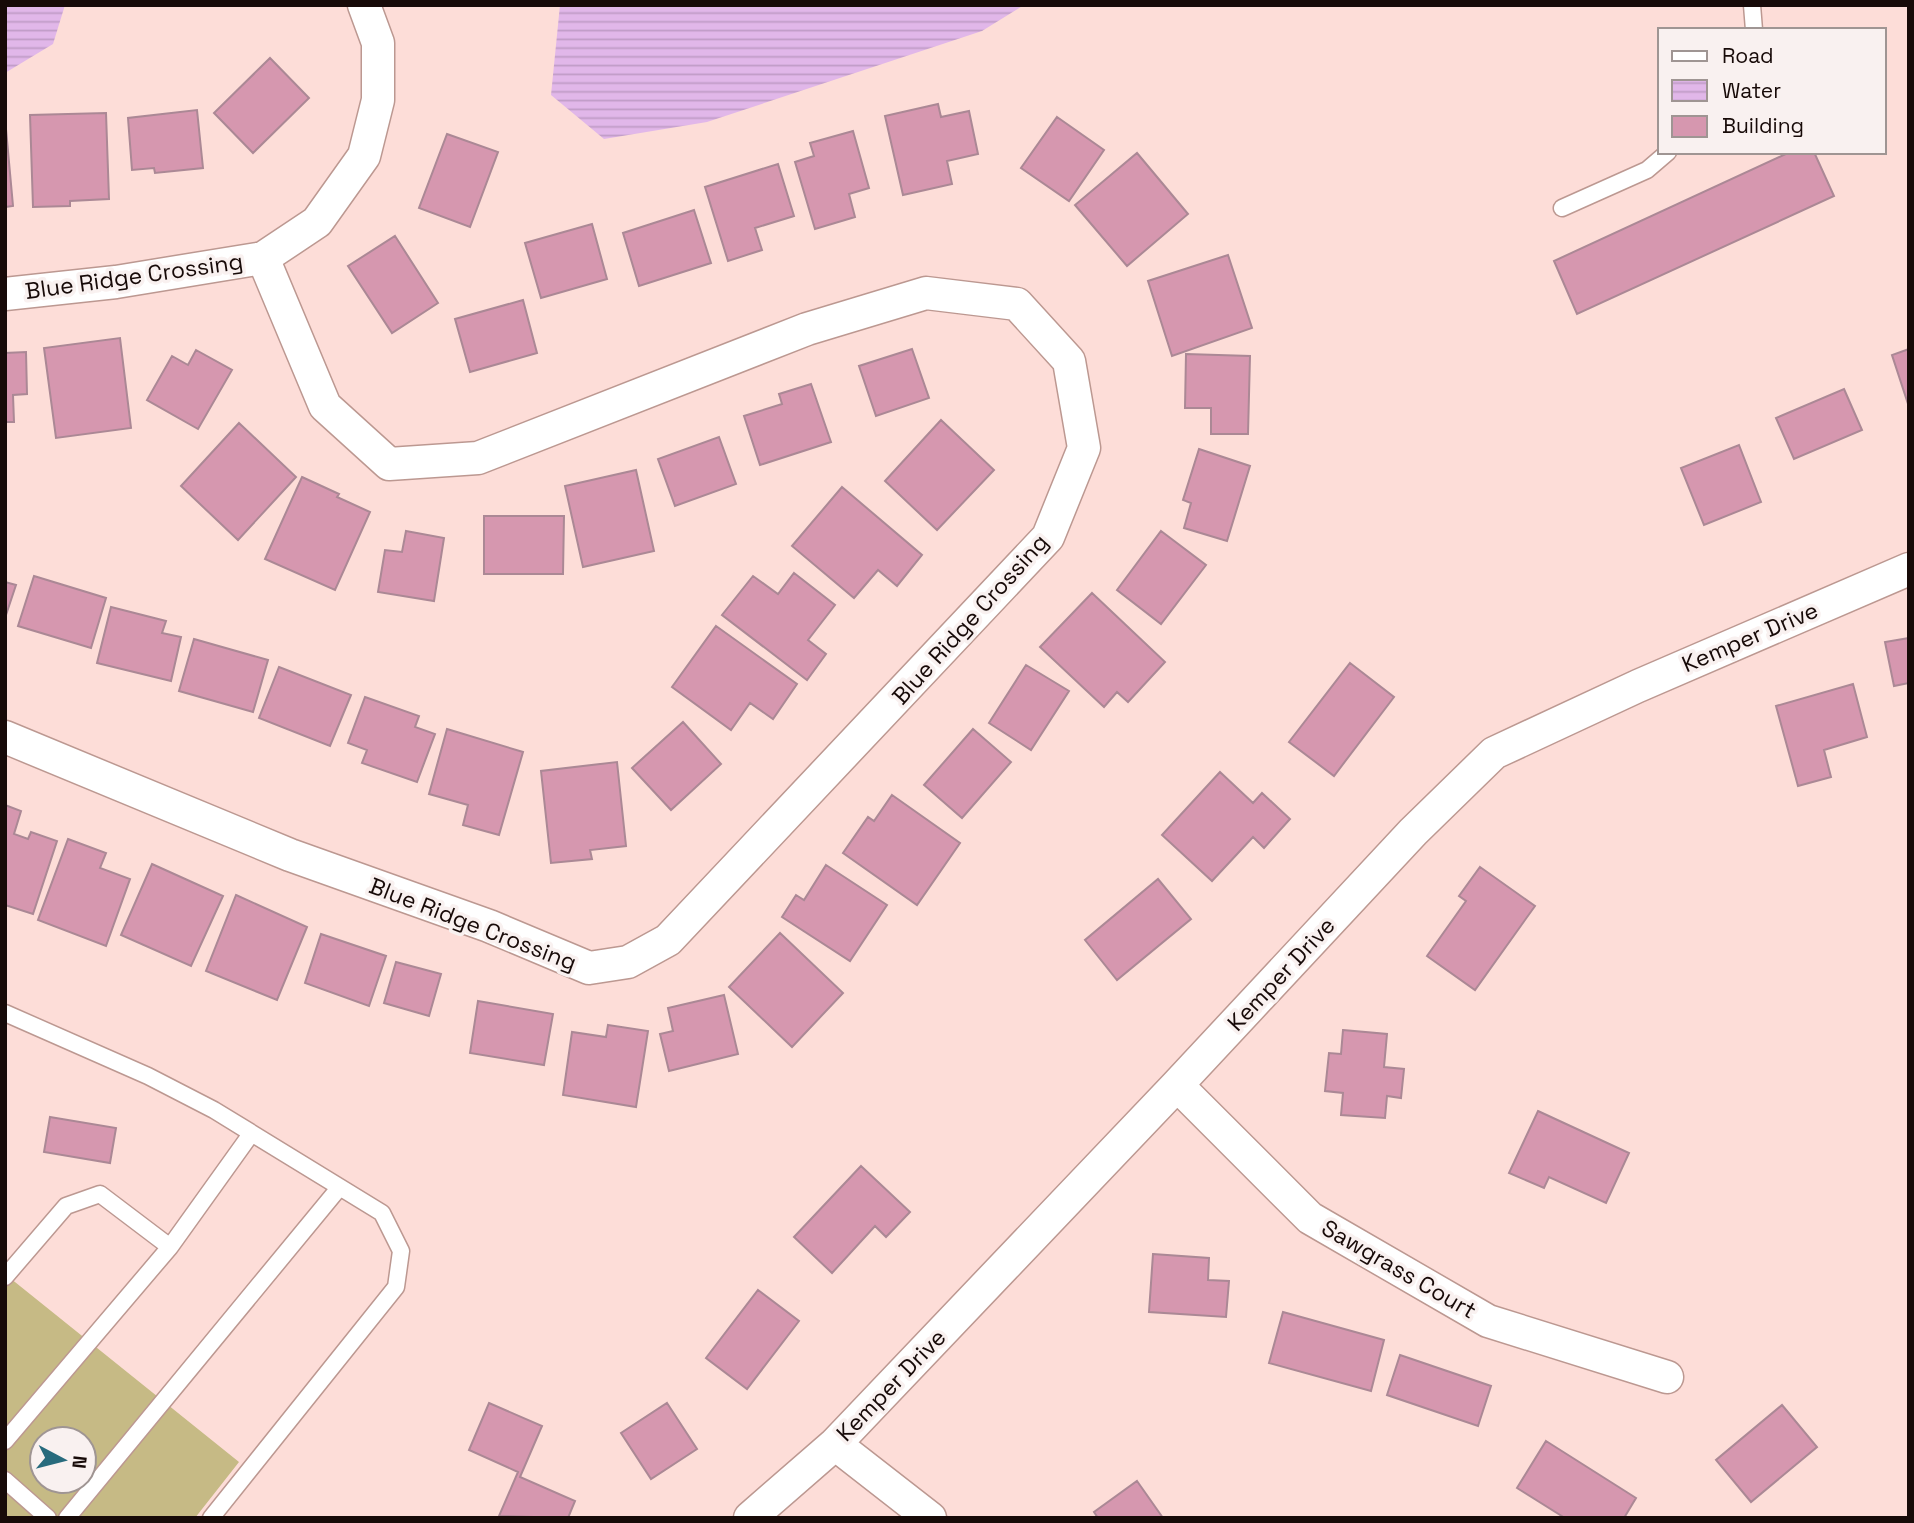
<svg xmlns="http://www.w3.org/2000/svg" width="1914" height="1523" font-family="'Space Grotesk',sans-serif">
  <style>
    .grass { fill: #c6ba85; fill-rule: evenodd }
    .water { fill: url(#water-rules) }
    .building { fill: #d697af; stroke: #ab8895; stroke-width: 2 }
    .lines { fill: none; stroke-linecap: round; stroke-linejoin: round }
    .service-casing { stroke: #bc9891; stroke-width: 19 }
    .minor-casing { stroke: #bc9891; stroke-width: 35 }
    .service { stroke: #fff; stroke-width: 16 }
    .minor { stroke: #fff; stroke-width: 32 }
    .labels { text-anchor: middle; stroke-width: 7; stroke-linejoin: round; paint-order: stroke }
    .street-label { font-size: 23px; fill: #170a08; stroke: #f9f1f0 }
  </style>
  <defs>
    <pattern id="water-rules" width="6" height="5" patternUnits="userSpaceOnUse" patternTransform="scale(1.75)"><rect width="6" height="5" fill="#e1b7e9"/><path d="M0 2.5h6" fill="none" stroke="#c09cc6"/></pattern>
  </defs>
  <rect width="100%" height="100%" fill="#fdddd8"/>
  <path class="grass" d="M5 1274 239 1462 195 1518H5ZM42 1439H84V1481H42Z"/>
  <path class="water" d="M5 5H65L53 44 5 73Z
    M560 5H1024L982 31 707 122 604 139 551 95Z"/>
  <path class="building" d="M270 58 309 98 253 153 214 113Z
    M938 104 941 117 969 111 978 154 947 161 952 184 903 195 885 116Z
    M197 110 203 168 155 173 154 168 132 170 128 118Z
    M106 113 109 199 70 201V206L33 207 30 115Z
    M1057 117 1104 150 1069 201 1021 168Z
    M5 118 13 206 5 207Z
    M853 131 869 188 849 194 855 217 815 229 795 162 814 156 810 143Z
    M447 134 498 152 470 227 419 208Z
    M1790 152H1814L1834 196 1577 314 1554 261Z
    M1137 153 1188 214 1127 266 1075 205Z
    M778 164 794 216 755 228 762 250 728 261 705 187Z
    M694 210 711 263 639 286 623 233Z
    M592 224 607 279 541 298 525 243Z
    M395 236 438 303 392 333 348 266Z
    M1228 255 1252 328 1172 356 1148 281Z
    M523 300 537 353 470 372 455 319Z
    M120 338 131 428 56 438 44 348Z
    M912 349 929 398 876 416 859 366Z
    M1909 349V407L1892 355Z
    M196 350 232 370 198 429 147 400 172 356 188 365Z
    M26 352 27 394 13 395 14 422H5V353Z
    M1186 354 1250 356 1248 434H1211V408H1185Z
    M811 384 831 442 760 465 744 416 782 404 779 394Z
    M1844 389 1862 430 1794 459 1776 418Z
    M941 420 994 470 937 530 885 481Z
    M239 423 296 477 238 540 181 486Z
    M719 437 736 484 675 506 658 459Z
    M1739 445 1761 502 1704 525 1681 468Z
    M1199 449 1250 466 1227 541 1184 528 1191 503 1183 500Z
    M636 470 654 551 583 567 565 486Z
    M302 477 339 494 337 497 370 512 335 590 265 559Z
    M842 487 922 555 897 586 878 570 854 598 792 546Z
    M484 516H564L563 574H484Z
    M406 531 444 538 434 601 378 592 385 550 402 552Z
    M1161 531 1206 565 1161 624 1117 590Z
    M794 573 835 605 808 640 826 654 807 680 722 615 753 576 778 594Z
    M34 576 106 598 91 648 18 626Z
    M5 582 16 585 5 618Z
    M1092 593 1165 662 1128 702 1117 692 1104 707 1040 647Z
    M111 607 166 621 162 633 181 637 171 681 97 663Z
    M716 626 797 684 773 719 750 703 731 730 672 687Z
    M1909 638V683L1894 686 1885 642Z
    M194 639 268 660 253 712 179 691Z
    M1350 663 1394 697 1334 776 1289 742Z
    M1026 665 1069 691 1031 750 989 723Z
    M279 667 351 695 330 746 259 718Z
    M1853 684 1867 737 1824 750 1831 777 1798 786 1776 706Z
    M365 697 419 716 415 727 435 734 417 782 362 763 367 750 348 743Z
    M683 722 721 764 671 810 632 768Z
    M447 729 523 752 499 835 463 825 468 805 429 794Z
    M973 729 1011 762 962 818 924 785Z
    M617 762 626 846 590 850 592 859 551 863 541 771Z
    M1220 772 1253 803 1262 793 1290 819 1264 848 1253 837 1212 881 1162 835Z
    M892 795 960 843 917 905 843 853 868 817 874 821Z
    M5 805 21 811 14 834 28 839 31 832 57 841 33 914 5 905Z
    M68 839 106 853 100 868 130 879 106 946 38 920Z
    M152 864 223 896 191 966 121 935Z
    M826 865 887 905 850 961 782 917 796 895 804 900Z
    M1480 867 1535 906 1475 990 1427 956 1466 901 1459 896Z
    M1158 879 1191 919 1117 980 1085 940Z
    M236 895 307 927 277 1000 206 971Z
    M780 933 843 993 792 1047 729 987Z
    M321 934 386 956 369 1006 305 983Z
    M396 962 441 974 429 1016 384 1003Z
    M724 995 738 1054 669 1071 660 1034 673 1031 668 1008Z
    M478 1001 553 1014 544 1065 470 1053Z
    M608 1025 648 1031 636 1107 563 1095 572 1032 606 1037Z
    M1343 1030 1387 1034 1384 1067 1404 1069 1401 1098 1387 1096 1385 1118 1341 1115 1343 1093 1325 1091 1329 1053 1341 1054Z
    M1538 1111 1629 1153 1606 1203 1549 1177 1544 1188 1509 1173Z
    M50 1117 116 1128 110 1163 44 1152Z
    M861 1166 910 1212 886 1237 875 1226 832 1273 794 1237Z
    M1153 1254 1209 1258 1208 1280 1229 1281 1226 1317 1149 1312Z
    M758 1290 799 1321 747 1389 706 1358Z
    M1283 1312 1384 1340 1371 1391 1269 1363Z
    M1400 1355 1491 1386 1478 1426 1387 1395Z
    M489 1403 542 1426 520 1477 575 1501 568 1518 499 1516 518 1472 469 1450Z
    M667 1403 697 1449 651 1479 621 1433Z
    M1782 1405 1817 1447 1751 1502 1716 1460Z
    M1546 1441 1636 1498 1624 1518H1565L1517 1488Z
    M1137 1481 1163 1518H1098L1094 1512Z"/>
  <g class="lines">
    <g class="service-casing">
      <path id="service" d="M1752 5 1754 30
        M1562 208 1647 170 1668 152
        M5 1013 148 1076 214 1110 382 1213 401 1251 396 1287 211 1518
        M5 1277 66 1206 100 1194 170 1247 251 1134
        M5 1441 170 1247
        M5 1480 48 1518
        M67 1518 339 1188"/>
    </g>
    <g class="minor-casing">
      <path id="minor" d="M263 258 317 222 364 156 378 100V43L364 5
        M5 294 116 282 263 258 325 406 389 464 478 458 807 329 926 293 1017 304 1069 361 1084 448 1048 537 668 940 628 962 589 968 489 926 290 855 5 737
        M1177 1085 1310 1218 1488 1321 1667 1377
        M835 1444 930 1518
        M750 1518 835 1444 1177 1085 1413 832 1494 753 1638 686 1909 569"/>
    </g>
    <use href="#service" class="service"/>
    <use href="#minor" class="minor"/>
  </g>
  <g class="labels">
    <g class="street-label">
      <text transform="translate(134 276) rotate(-8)" y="8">Blue Ridge Crossing</text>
      <text transform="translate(970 619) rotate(-48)" y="8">Blue Ridge Crossing</text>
      <text transform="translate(1750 637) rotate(-23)" y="8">Kemper Drive</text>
      <text transform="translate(473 924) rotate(21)" y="8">Blue Ridge Crossing</text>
      <text transform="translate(1281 974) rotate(-47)" y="8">Kemper Drive</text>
      <text transform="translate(1399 1269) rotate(30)" y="8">Sawgrass Court</text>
      <text transform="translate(891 1385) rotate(-46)" y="8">Kemper Drive</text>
    </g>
  </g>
  <rect width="1914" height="1523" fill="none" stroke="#170a08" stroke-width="14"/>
  <rect x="1658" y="28" width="228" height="126" fill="#f9f1f0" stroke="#9f9593" stroke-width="2"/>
  <rect x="1672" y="51" width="35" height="10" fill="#ffffff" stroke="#9f9593" stroke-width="2"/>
  <text x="1722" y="63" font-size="21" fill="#170a08">Road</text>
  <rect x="1672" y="80" width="35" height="21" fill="url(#water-rules)" stroke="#9f9593" stroke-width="2"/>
  <text x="1722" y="98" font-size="21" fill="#170a08">Water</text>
  <rect x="1672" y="116" width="35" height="21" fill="#d697af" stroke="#9f9593" stroke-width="2"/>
  <text x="1722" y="133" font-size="21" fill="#170a08">Building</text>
  <g transform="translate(63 1460) rotate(97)"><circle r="33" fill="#f9f1f0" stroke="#9f9593" stroke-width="2"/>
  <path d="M0-5L12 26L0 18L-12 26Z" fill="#286b7d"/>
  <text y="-10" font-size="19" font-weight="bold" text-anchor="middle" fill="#170a08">N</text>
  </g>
</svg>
